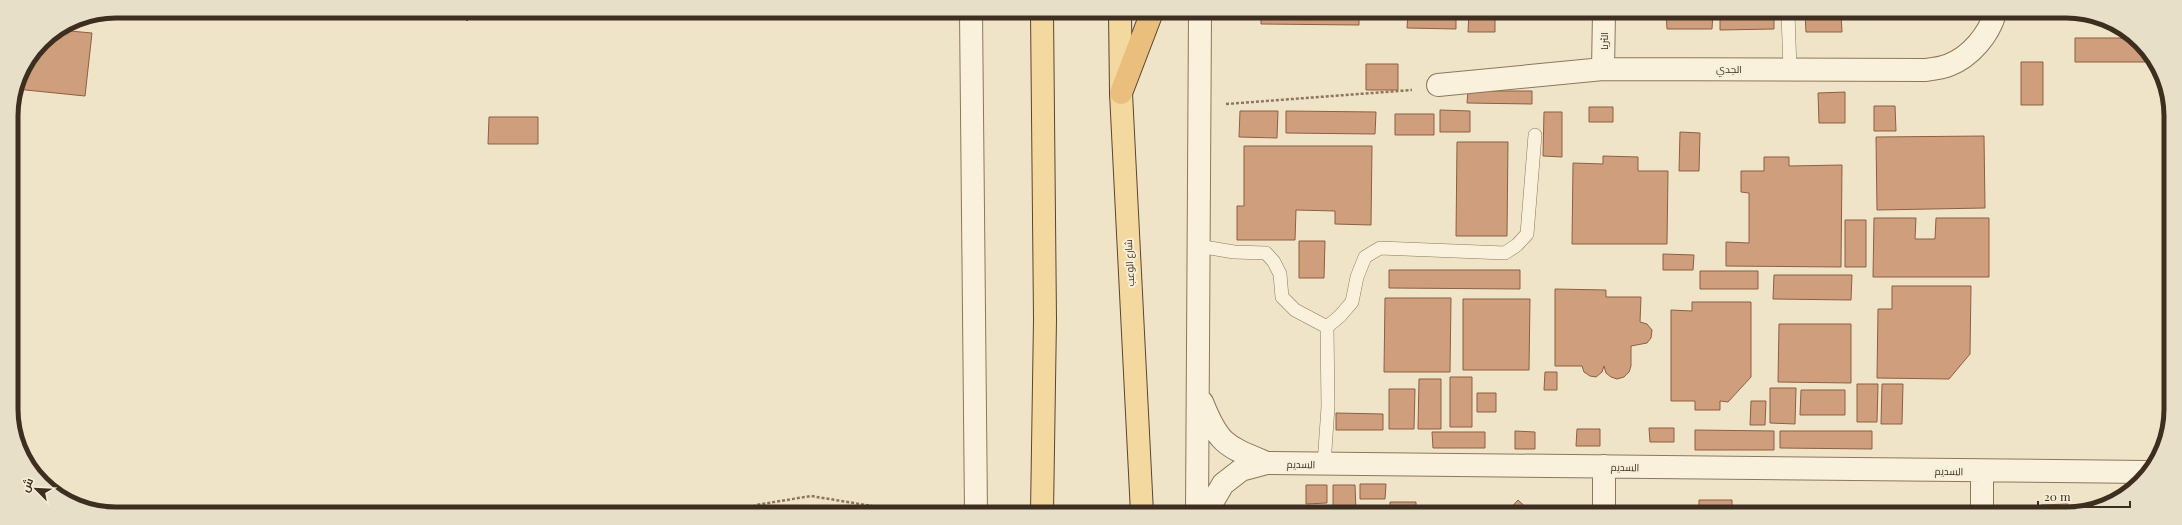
<svg xmlns="http://www.w3.org/2000/svg" width="2182" height="525" font-family="'Playfair Display',Cairo,serif">
  <style>
    .building { fill: #cf9f7d; stroke: #8d5f41 }
    .lines { fill: none; stroke-linecap: round; stroke-linejoin: round }
    .service-casing { stroke: #8d765c; stroke-width: 14 }
    .minor-casing { stroke: #8d765c; stroke-width: 24 }
    .primary-casing { stroke: #5b4430; stroke-width: 24 }
    .trunk-casing { stroke: #5b4430; stroke-width: 24 }
    .path { stroke: #8d765c; stroke-width: 2.5; stroke-dasharray: 3 2; stroke-linecap: butt }
    .service { stroke: #faf1dc; stroke-width: 13 }
    .minor { stroke: #faf1dc; stroke-width: 22 }
    .primary { stroke: #f3d9a0; stroke-width: 22 }
    .trunk { stroke: #eabe7c; stroke-width: 22 }
    .labels { text-anchor: middle; stroke-width: 4; stroke-linejoin: round; paint-order: stroke }
    .street-label { font-size: 10px; fill: #3d2e20; stroke: #f7eed8 }
    .rim { fill: none; stroke: #3d2e20; stroke-width: 5 }
  </style>
  <rect width="100%" height="100%" fill="#f0e4c8"/>
  <path class="building" d="M391 11H429V13Z
    M458 11H477L467 21Z
    M1261 12H1359V25L1261 24Z
    M1408 12H1456V29L1407 28Z
    M1469 12H1495V32H1468Z
    M1666 13H1713L1712 29H1667Z
    M1720 13H1774V29L1720 30Z
    M1805 13H1841L1842 32H1806Z
    M59 30 92 33 85 96 16 89 19 75 42 42Z
    M2075 38H2133L2140 42 2146 52V62H2075Z
    M2021 62H2043V105H2021Z
    M1366 64H1398V90H1366Z
    M1468 91H1532V104L1467 103Z
    M1845 92V123H1819L1818 93Z
    M1874 106H1895L1896 131H1874Z
    M1589 107H1613V122H1589Z
    M1440 110 1470 111V132H1440Z
    M1240 111H1278L1277 138 1239 137Z
    M1286 111 1376 112 1375 134 1286 133Z
    M1544 112H1562V157L1543 156Z
    M1395 114H1434V135H1395Z
    M489 117H538V144H488Z
    M1680 132 1700 133 1699 171H1679Z
    M1984 136 1985 208 1877 210 1876 137Z
    M1457 142H1508L1507 236H1456Z
    M1244 146H1372L1371 225 1335 224V211L1296 210 1295 240H1237V206H1244Z
    M1603 156 1638 157V171H1668L1667 244H1572L1573 163 1603 164Z
    M1764 157H1789V166L1842 165 1841 267 1726 266V242L1749 243V193L1741 192V171H1764Z
    M1874 218H1916L1915 239H1935L1936 218H1989V277H1873Z
    M1845 220H1866V267H1845Z
    M1299 241H1325L1324 278H1299Z
    M1663 254 1694 255 1693 270H1663Z
    M1389 270H1520V289L1389 288Z
    M1700 271H1758V289H1700Z
    M1774 275H1852L1851 300 1773 299Z
    M1892 286H1971L1970 354 1949 379 1877 378 1878 309H1892Z
    M1555 289 1606 290V297H1641L1640 322 1647 324 1652 330 1651 338 1647 343 1631 346V366L1629 372 1624 377 1617 379 1611 377 1606 373 1604 366 1602 372 1596 377 1590 376 1584 372 1582 366H1555Z
    M2164 294H2169V331H2166Z
    M1385 298H1451L1450 372H1384Z
    M1463 299H1530L1529 370H1463Z
    M1692 302H1751V377L1728 402 1720 401V410H1695V401H1671V310L1692 311Z
    M1779 324H1851V383L1778 382Z
    M1545 372H1557V390H1544Z
    M1450 377H1472V427H1450Z
    M1419 379H1441V429H1418Z
    M1857 384H1878L1877 422H1857Z
    M1882 384H1903L1902 424H1881Z
    M1770 388H1796L1795 424 1770 423Z
    M1389 389H1415L1414 429H1389Z
    M1801 390H1845V415H1800Z
    M1477 393H1496V412H1477Z
    M1751 401H1766L1765 425H1750Z
    M1336 413 1383 414V430H1336Z
    M1649 428H1674V442H1650Z
    M1577 429H1600V446H1576Z
    M1695 430 1774 431V450H1695Z
    M1515 431 1535 432V449H1515Z
    M1780 431H1872V449L1780 448Z
    M1432 432H1485V448H1433Z
    M1360 484H1386L1385 499H1360Z
    M1306 485H1327V503L1306 504Z
    M1333 485H1355L1356 511H1333Z
    M1518 500 1532 513H1506Z
    M1699 500H1732V513H1699Z
    M1390 502H1416V513H1390Z
    M2068 504V514H2042L2041 505Z"/>
  <g class="lines">
    <g class="service-casing">
      <path id="service" d="M1788 13 1790 70
        M1198 246 1234 252 1266 253 1274 262 1280 274 1282 297 1295 310 1327 327 1328 407 1324 464
        M1327 327 1340 316 1352 302 1357 277 1365 257 1380 248 1505 253 1517 245 1527 234 1535 135"/>
    </g>
    <g class="minor-casing">
      <path id="minor" d="M971 12 976 513
        M1603 69 1604 13
        M1438 85 1603 69 1925 70C1933 69 1942 68 1949 65 1970 57 1989 35 1995 13
        M1202 402C1219 445 1226 446 1267 463
        M1197 513 1200 12
        M1206 513 1223 484 1241 470 1267 463 2148 472
        M1604 513V466
        M1982 514V472"/>
    </g>
    <g class="primary-casing">
      <path id="primary" d="M1120 12 1121 93 1142 513
        M1042 513 1045 319 1042 12"/>
    </g>
    <g class="trunk-casing">
      <path id="trunk" d="M1121 93 1152 12"/>
    </g>
    <path class="path" d="M1226 104 1412 90
      M745 513 756 505 811 496 872 506 878 513"/>
    <use href="#service" class="service"/>
    <use href="#minor" class="minor"/>
    <use href="#primary" class="primary"/>
    <use href="#trunk" class="trunk"/>
  </g>
  <g class="labels">
    <g class="street-label">
      <text transform="translate(1604 41) rotate(-90)" y="4">الثريا</text>
      <text x="1729" y="73">الجدي</text>
      <text transform="translate(1129 263) rotate(-93)" y="4">شارع الوعب</text>
      <text transform="translate(1301 464) rotate(1)" y="4">السديم</text>
      <text transform="translate(1625 467) rotate(1)" y="4">السديم</text>
      <text transform="translate(1949 471) rotate(1)" y="4">السديم</text>
    </g>
  </g>
  <path d="M0 0H2182V525H0ZM116 18H2066A98 98 0 0 1 2164 116V409A98 98 0 0 1 2066 507H116A98 98 0 0 1 18 409V116A98 98 0 0 1 116 18Z" fill="#e8dfc9" fill-rule="evenodd"/>
  <path class="rim" d="M116 18H2066A98 98 0 0 1 2164 116V409A98 98 0 0 1 2066 507H116A98 98 0 0 1 18 409V116A98 98 0 0 1 116 18Z"/>
  <g transform="translate(36 489) rotate(294)" stroke="#f7eed8" stroke-width="3" paint-order="stroke">
  <path d="M0-3L7 15L0 10L-7 15Z" fill="#3d2e20"/>
  <text y="-6" font-size="11" font-weight="bold" text-anchor="middle" fill="#3d2e20">ش</text>
  </g>
  <path d="M2038 501v6h92v-6" fill="none" stroke="#3d2e20" stroke-width="2"/>
  <text x="2044" y="501" font-size="12" fill="#3d2e20" stroke="#f7eed8" stroke-width="3" paint-order="stroke">20 m</text>
</svg>
